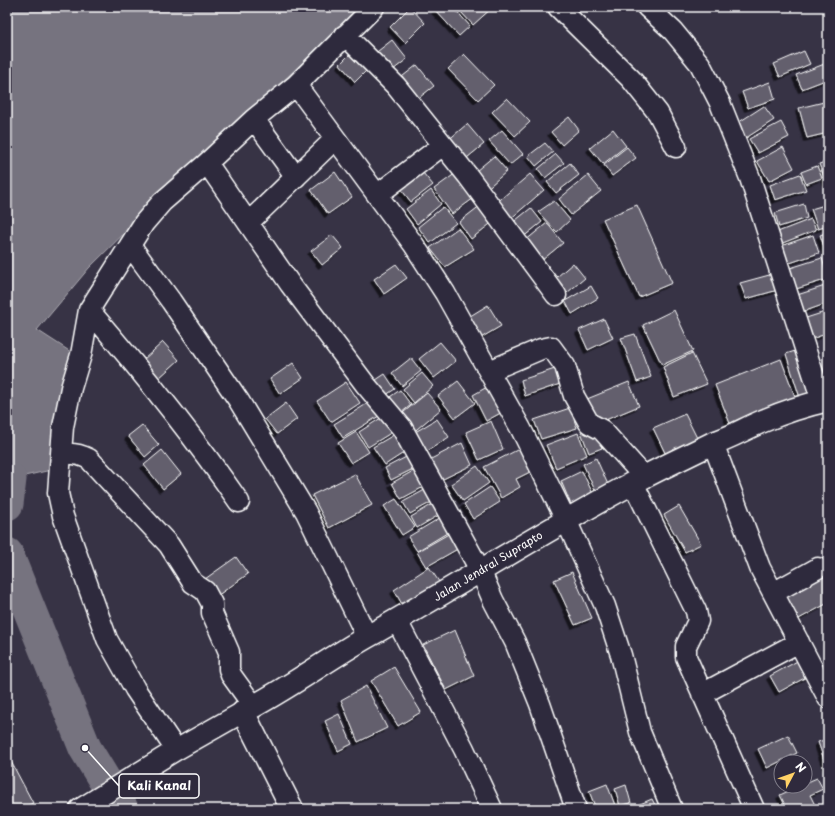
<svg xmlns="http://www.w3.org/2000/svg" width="835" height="816" font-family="'Playpen Sans',sans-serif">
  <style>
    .water { fill: #76737f; stroke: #adabb2 }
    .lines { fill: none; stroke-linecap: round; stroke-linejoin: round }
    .river { stroke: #76737f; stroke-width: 33 }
    .building { fill: #635f6d; stroke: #fff; filter: url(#shadow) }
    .street-casing { stroke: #fff; stroke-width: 23 }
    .secondary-casing { stroke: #fff; stroke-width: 25 }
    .street { stroke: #2f2a3d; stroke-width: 20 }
    .secondary { stroke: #2f2a3d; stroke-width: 22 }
    .labels { text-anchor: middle; stroke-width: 3.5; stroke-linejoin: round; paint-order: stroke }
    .street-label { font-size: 11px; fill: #fff; stroke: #2f2a3d }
    .leader { fill: none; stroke: #fff; stroke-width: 1.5 }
    .callout-dot { fill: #fff; stroke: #2f2a3d; stroke-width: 1.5 }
    .callout { fill: #2f2a3d; stroke: #fff; stroke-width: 1.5 }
    .callout-label { font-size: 12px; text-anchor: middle; font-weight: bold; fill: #fff }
  </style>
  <defs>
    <filter id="shadow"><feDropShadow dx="-3.5" dy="3.5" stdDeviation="0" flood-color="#0009"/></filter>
  </defs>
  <rect width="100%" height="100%" fill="#373345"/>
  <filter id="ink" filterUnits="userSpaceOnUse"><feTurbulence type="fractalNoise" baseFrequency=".025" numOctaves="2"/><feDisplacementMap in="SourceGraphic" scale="8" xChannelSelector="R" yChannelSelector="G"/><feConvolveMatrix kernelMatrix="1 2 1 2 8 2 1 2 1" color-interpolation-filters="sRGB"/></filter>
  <g filter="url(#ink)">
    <path class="water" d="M7 7H361L158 200 89 268 37 330 74 354 51 470 7 480Z"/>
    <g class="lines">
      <path class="river" d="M7 504 10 479
        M7 554 85 748 122 809"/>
    </g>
    <path class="building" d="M410 7 425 23 405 43 390 27Z
      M439 7H453L470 26 459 36 435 10Z
      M466 7H493L473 25 461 12Z
      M392 40 407 59 388 74 373 55Z
      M354 50 370 67 355 82 340 64Z
      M804 51 810 64 780 77 774 64Z
      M464 54 494 85 478 100 448 69Z
      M827 63 828 79 802 89 796 75Z
      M417 65 434 86 415 101 398 80Z
      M770 82 775 99 748 108 742 92Z
      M507 98 530 122 515 136 492 112Z
      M828 101V133L807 138 799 108Z
      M764 106 774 120 746 138 736 124Z
      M569 117 579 130 562 145 551 132Z
      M781 122 789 137 758 153 749 139Z
      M467 124 484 144 462 162 446 142Z
      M613 129 626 146 603 164 590 148Z
      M502 130 523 154 510 165 489 141Z
      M545 143 553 152 536 166 528 156Z
      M627 147 636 158 612 176 604 165Z
      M783 147 794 168 769 181 757 161Z
      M556 154 564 163 545 178 538 169Z
      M494 156 507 171 483 192 470 176Z
      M828 161V184H827L819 164Z
      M570 163 579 175 556 193 547 182Z
      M817 166 822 178 806 184 801 172Z
      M418 167 433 185 411 202 397 184Z
      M335 172 352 197 328 214 311 190Z
      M456 173 474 198 452 214 434 189Z
      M530 174 544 190 508 221 495 204Z
      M800 174 806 190 775 200 770 185Z
      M588 175 601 191 571 215 559 199Z
      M431 190 441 204 417 224 406 209Z
      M554 201 570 220 557 232 538 212Z
      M804 204 807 218 779 227 775 213Z
      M828 204V226L818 229 811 209Z
      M481 205 494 221 471 239 459 222Z
      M637 205 672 283 639 297 603 219Z
      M443 207 456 223 430 243 418 227Z
      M531 208 542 222 522 238 511 224Z
      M811 219 816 230 780 244 775 233Z
      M547 223 563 243 541 261 525 241Z
      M458 228 474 249 445 267 430 248Z
      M828 232V251L826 252 820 235Z
      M332 235 343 248 322 265 311 251Z
      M813 235 819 253 787 264 781 246Z
      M822 258 828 279 793 290 787 269Z
      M573 263 585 278 562 297 550 283Z
      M396 264 407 278 384 294 374 279Z
      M773 274 778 290 746 299 740 283Z
      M828 285V303L800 313 794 296Z
      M591 286 598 298 572 314 565 301Z
      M488 305 501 326 479 339 467 318Z
      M674 310 693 351 662 365 643 325Z
      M828 311V333L809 340 803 319Z
      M604 319 613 338 588 350 579 330Z
      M635 334 651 377 637 382 621 338Z
      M163 342 179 360 159 378 143 360Z
      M440 342 456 361 434 378 419 359Z
      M801 349 815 397 801 401 786 354Z
      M692 353 707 384 674 397 663 367Z
      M411 358 421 371 402 386 392 373Z
      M781 359 797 402 731 426 715 385Z
      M293 363 303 378 280 394 270 379Z
      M558 368 563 383 525 396 521 380Z
      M422 373 433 386 414 403 403 389Z
      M385 374 395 389 380 399 370 384Z
      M458 381 475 403 455 418 438 396Z
      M346 382 360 403 331 422 317 401Z
      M629 382 639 406 596 424 587 399Z
      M494 383 508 409 486 421 473 395Z
      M400 390 411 405 396 417 384 401Z
      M427 393 441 409 411 434 398 417Z
      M370 402 379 416 343 438 334 424Z
      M286 403 297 419 277 434 265 419Z
      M570 408 577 428 541 439 534 420Z
      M685 414 700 444 668 459 653 428Z
      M384 416 394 431 368 447 359 432Z
      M437 419 449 437 423 454 412 434Z
      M491 421 503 449 479 460 466 432Z
      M142 425 159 445 145 457 128 436Z
      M594 427 602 448 589 453 581 432Z
      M356 432 369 452 351 463 338 443Z
      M397 433 408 450 385 465 373 447Z
      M578 433 587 455 556 468 546 445Z
      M462 443 472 465 441 480 431 459Z
      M521 448 532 471 516 479 520 487 501 498 484 467Z
      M162 450 181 474 163 489 144 465Z
      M412 454 419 466 391 480 385 468Z
      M596 458 610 489 597 495 583 464Z
      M477 466 489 483 463 501 451 484Z
      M420 467 429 484 401 499 392 483Z
      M582 471 594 496 572 507 561 481Z
      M355 474 372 505 329 528 312 495Z
      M430 487 437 499 410 514 403 502Z
      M490 487 500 502 473 519 464 504Z
      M396 499 415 527 402 535 384 506Z
      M438 501 444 512 417 528 411 517Z
      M679 506 701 544 685 552 664 515Z
      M443 516 452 530 417 551 408 537Z
      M452 532 461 547 426 567 417 552Z
      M236 557 248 574 217 596 205 579Z
      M429 567 444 589 407 613 394 590Z
      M572 572 592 618 575 625 554 580Z
      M828 573V603L797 620 784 596Z
      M455 630 474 676 446 690 423 645Z
      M801 659 810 675 779 692 770 676Z
      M394 667 421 712 398 726 371 681Z
      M366 686 387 728 358 742 341 700Z
      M339 714 352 744 338 751 325 721Z
      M788 735 797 753 767 768 758 749Z
      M828 739V771L818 742Z
      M7 754 33 803 21 809H7Z
      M817 778 823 789 810 795 815 805 807 809H787L780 795 799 786H805V783Z
      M607 784 616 808 596 809 589 791Z
      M626 785 631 803 620 806 615 789Z
      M652 799 657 809H628Z"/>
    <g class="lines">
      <g class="street-casing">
        <path id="street" d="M558 7 631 79 658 113 676 147
          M647 7 673 31 700 64 720 103 750 178 822 401
          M345 35 396 86 468 176 556 295
          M296 85 414 245 445 293 521 429 566 520 605 606 621 655 640 732 672 809
          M254 119 296 177
          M207 163 290 284 365 384 402 428 480 570 493 600 515 642 540 704 576 809
          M377 195 443 145
          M248 223 335 139
          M130 245 171 301 239 401 306 512 367 637
          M89 310C142 372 193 435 239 502
          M489 371 541 349 551 347 565 366 574 396 589 423 602 430 637 469 643 478
          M713 443 760 568 828 698
          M61 455C71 452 79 454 89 459L169 545 193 583 205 591 212 604V613L229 652V669L231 675 254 707
          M633 483 696 611 698 621 686 646V657L754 809
          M773 593 818 568
          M397 621 464 749 492 809
          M702 694 799 642
          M176 750 135 689 107 639 63 516 58 493 63 427 71 388 81 355 89 310 144 223 162 202 207 163 254 119 296 85 374 7
          M80 809 176 750 243 712"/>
      </g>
      <g class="secondary-casing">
        <path id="secondary" d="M292 809 243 712C286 690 325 661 367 637 456 587 542 532 631 484 658 469 685 457 713 443 730 438 746 428 763 421 784 412 806 405 828 400"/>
      </g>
      <use href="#street" class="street"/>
      <use href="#secondary" class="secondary"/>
    </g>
  </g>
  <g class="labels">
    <g class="street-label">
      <text transform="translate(488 566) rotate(-31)" y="4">Jalan Jendral Suprapto</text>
    </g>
  </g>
  <path class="leader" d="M85 748L119 786"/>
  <circle class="callout-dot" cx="85" cy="748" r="4"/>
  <rect class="callout" x="119" y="774" width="80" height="24" rx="4"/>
  <g class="callout-label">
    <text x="159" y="790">Kali Kanal</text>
  </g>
  <rect width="835" height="816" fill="none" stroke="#2f2a3d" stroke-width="24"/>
  <rect x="12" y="12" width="811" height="792" fill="none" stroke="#fff" stroke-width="1.5" filter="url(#ink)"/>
  <g transform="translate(793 774) rotate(49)"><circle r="19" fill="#2f2a3d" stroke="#827f8b"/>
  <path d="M0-3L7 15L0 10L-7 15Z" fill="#ffd166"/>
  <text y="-6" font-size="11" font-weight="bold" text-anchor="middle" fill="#ffffff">N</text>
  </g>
</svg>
